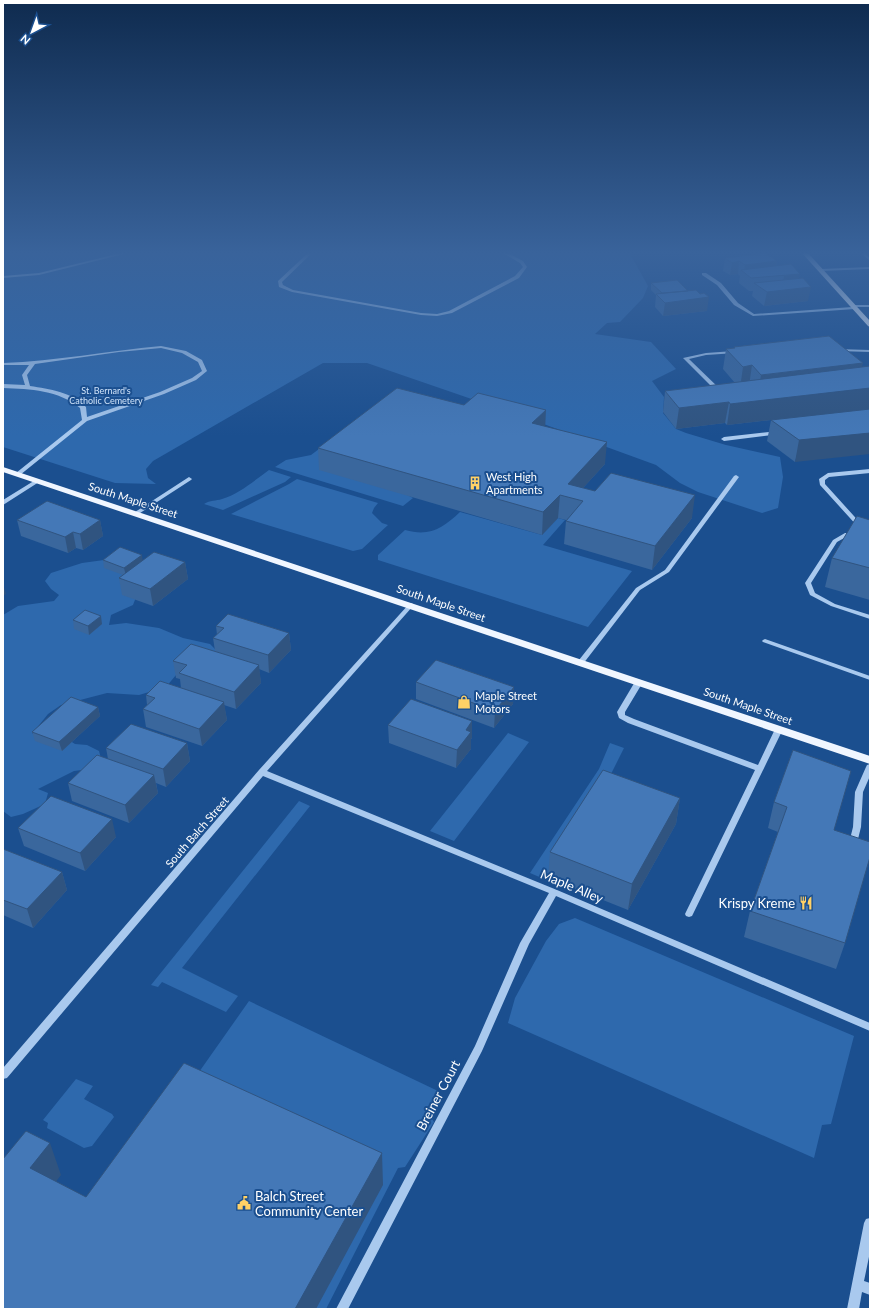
<svg xmlns="http://www.w3.org/2000/svg" width="873" height="1312" font-family="Lato,sans-serif">
  <style>
    .green { fill: #2e69ad }
    .lines { fill: none; stroke-linecap: round; stroke-linejoin: round }
    .minor { fill: #a9c9ee; fill-rule: evenodd }
    .major { fill: #f0f6ff; fill-rule: evenodd }
    .wall { fill: #3a679d }
    .shaded-wall { fill: #305480 }
    .building { fill: #4478b7; stroke: #305480 }
    .labels { text-anchor: middle; stroke-width: 4; stroke-linejoin: round; paint-order: stroke }
    .far-park-label { font-size: 9px; fill: #cfe3fa; stroke: #1b4f8f }
    .poi-label { font-size: 11px; fill: #fff; stroke: #1b4f8f; text-anchor: start }
    .street-label { font-size: 11px; fill: #fff; stroke: #1b4f8f }
    .near-street-label { font-size: 13px; fill: #fff; stroke: #1b4f8f }
    .near-poi-label { font-size: 13px; fill: #fff; stroke: #1b4f8f; text-anchor: end }
  </style>
  <rect width="100%" height="100%" fill="#1b4f8f"/>
  <path class="green" d="M3 252H629L648 286 643 298 620 322 607 323 595 334 651 342 676 369 652 381 664 397 663 413 676 429 686 433 726 445 780 457 783 477 778 508 762 513 698 492 680 483 656 465 527 418 367 363H323L153 461 146 469 148 478 156 484 115 483 3 447Z
    M319 449 413 498 403 506 275 467 286 460 311 455Z
    M269 470 291 477 285 482 223 510 204 504C210 500 216 501 222 499 239 494 255 480 269 470Z
    M297 479 378 503 374 508 372 513 382 523 388 525 362 549 353 551 231 514 289 484Z
    M460 512 542 535 558 518 565 520 543 545 632 571 588 627 378 560V555L405 530C430 537 443 528 460 512Z
    M104 560 119 566 138 592 133 605 111 615 109 625 126 623 159 628 183 638 210 644 216 650 215 661 176 675 166 687 139 695 107 693 61 705 48 714 32 734 49 733 64 737 75 744 87 745 99 751 102 762 90 769 74 771 38 789 48 793 45 804 23 814 11 817 3 811V615L18 606 54 601 59 595 51 589 45 581 51 573 82 563Z
    M508 733 529 742 454 841 430 831Z
    M610 743 624 748 600 796 548 878 551 882 530 873 599 769Z
    M299 801 310 806 182 968 238 996 226 1012 162 982 158 987 151 985Z
    M575 918 854 1036 831 1124 822 1125 814 1158 508 1023 515 998 546 941 559 924Z
    M249 1001 438 1091 427 1111 434 1122 405 1167 398 1168 326 1309H316L192 1082Z
    M76 1079 93 1086 84 1099 112 1114 114 1117 92 1146 84 1148 47 1128 48 1123 43 1120Z"/>
  <g class="lines">
    <path class="minor" d="M125 252H132L39 275 3 278V276L39 273Z
      M309 252H313L282 282 283 285 293 290 421 313 437 314 449 311 515 276 523 267 520 263 501 252H506L523 261 527 267 519 278 452 313 437 316 421 315 292 292 279 287 278 281Z
      M860 252H864L870 258V261Z
      M870 267V269L821 271 819 270 821 269Z
      M702 273H706L721 283 738 303 754 314 852 307V305H870V307H857V309H855L753 316 734 305 717 285 702 275Z
      M161 346 186 351 202 360 207 371 196 380 164 394 87 421 20 475H16V473L82 420 80 408C58 390 31 389 3 388V384L25 385 22 375 29 365H3V363C56 361 108 351 161 346ZM161 348 182 353 198 362 202 371 192 378 160 392 87 417 86 407C71 392 50 389 30 386L27 375 35 364 119 352Z
      M836 349 870 350V352L838 351H836Z
      M734 351 736 352V353L706 355 689 359 722 391V393H718L683 358 706 353Z
      M778 431 780 432V434L724 441 721 439 724 437Z
      M870 469V473L829 477 825 480V484L863 526 864 527 861 529 859 528 820 485 819 479 828 473Z
      M736 475 739 477 669 572 640 590 583 664H579L577 662 579 660 636 588 665 570 734 476Z
      M189 477 192 479 191 480 137 515 135 516 132 514Z
      M37 479 39 480V482L3 505V500Z
      M845 533H870V537H846L837 542 811 583 815 593 835 604 870 615V619L831 606 810 595 805 583 833 540Z
      M411 603 413 604 414 605 413 606 267 771 557 890 870 1023V1031L556 896 529 944 482 1051 348 1309H336L475 1046 520 943 549 893 263 776 7 1078 3 1079V1068L259 770 409 604Z
      M765 639 870 676V680L763 642 762 641 763 640Z
      M636 680H639L643 682 625 712V715L634 719 758 765 776 727H779L783 729 693 914 692 916 689 917 686 916 685 914 755 770 628 723 619 718 617 712Z
      M870 764V776L863 792 861 827 858 839 861 844 860 846 857 847 854 846 850 839 853 827 855 792 866 767 867 765Z
      M870 1218V1252L864 1281 870 1283V1295L862 1292 859 1309H847L864 1223 866 1219Z"/>
    <path class="major" d="M801 252H807L870 321V327L868 326Z
      M3 467 870 756V764L3 472Z"/>
  </g>
  <path class="wall" d="M725 258 777 261 776 266 799 279 808 301 764 306 752 296 753 291H749L739 283 740 276 738 274 730 275 723 271Z
    M651 283 707 311 663 316 655 307 656 295 651 290Z
    M829 336 795 462 767 441 771 420 727 425 725 423 676 429 663 412 665 391 735 383 723 369 726 349 734 348V347Z
    M545 426 605 464 583 488 692 518 652 570 564 544 566 521V520L558 518 542 535 319 470 318 448Z
    M17 520H100L103 536 83 550 76 548 68 553 21 536Z
    M870 520V600L825 587 832 558Z
    M103 560H143L185 562 188 579 153 606 122 595 119 578 123 575 104 568Z
    M73 620 102 624 89 635 74 629Z
    M216 626 289 633 291 650 269 673 259 669 261 683 236 709 224 705 227 720 202 746 146 727 143 709 147 705 146 695 181 688 180 679 176 678 173 661 215 651 213 638 217 635Z
    M416 682 514 687 513 704 494 728 416 699Z
    M98 707 100 716 62 751 35 741 32 732Z
    M388 725 472 738 471 739V749L456 768 389 743Z
    M187 743 190 761 166 787 156 783 158 793 129 823 72 801 68 783 108 759 106 748Z
    M793 750 834 830 845 943 836 969 744 937 750 911 778 832 768 828 774 802Z
    M680 798 676 824 628 910 548 878 550 852Z
    M18 828 116 837 85 871 24 846Z
    M3 849 62 872 67 890 33 928 3 915Z"/>
  <path class="shaded-wall" d="M739 261 738 274 730 275 732 263Z
    M777 261 775 273 744 272 745 265Z
    M800 274 797 287 782 289 784 276Z
    M811 287 808 301 764 306 767 292Z
    M709 297 707 311 663 316 665 303Z
    M863 363 858 383 758 395 761 375Z
    M752 365 749 386 740 388 743 367Z
    M870 388V409L727 425 730 404Z
    M729 402 725 423 676 429 679 408Z
    M546 410 545 431 532 423Z
    M870 433V454L795 462 799 440Z
    M607 442 605 464 573 499 568 484Z
    M560 495 558 518 542 535 543 512Z
    M695 495 692 518 652 570 655 546Z
    M100 520 103 536 83 550 80 534Z
    M73 532 76 548 68 553 65 537Z
    M142 555 143 563 126 576 124 568Z
    M185 562 188 579 153 606 150 589Z
    M3 584 6 594 3 596Z
    M101 616 102 624 89 635 88 626Z
    M289 633 291 650 269 673 268 655Z
    M259 665 261 683 236 709 234 692Z
    M514 687 513 704 494 728 495 711Z
    M224 702 227 720 202 746 199 729Z
    M98 707 100 716 62 751 59 742Z
    M472 721V738L471 739V749L456 768 457 750 466 730Z
    M187 743 190 761 166 787 163 769Z
    M154 775 158 793 129 823 125 805Z
    M680 798 676 824 628 910 632 884Z
    M112 819 116 837 85 871 80 853Z
    M62 872 67 890 33 928 27 909Z
    M50 1143 61 1175 42 1200 30 1168Z
    M382 1153 383 1185 316 1309H295Z"/>
  <path class="building" d="M765 253 777 261 745 265 739 261 732 263 725 258Z
    M791 264 800 274 751 278 741 270Z
    M803 278 811 287 767 292 754 283Z
    M677 280 688 291 662 293 651 283Z
    M696 290 700 294 704 293 709 297 665 303 656 294Z
    M829 336 863 363 761 375 752 365 743 367 726 349 735 348 734 347Z
    M870 366V388L730 404 729 402 679 408 665 391Z
    M397 388 464 405 478 393 546 410 532 423 607 442 568 484 595 491 611 473 695 495 655 546 566 521 583 501 560 495 543 512 318 448Z
    M870 409V433L799 440 771 420Z
    M47 501 100 520 80 534 73 532 65 537 17 520Z
    M857 516 870 520V568L832 558Z
    M120 547 142 555 124 568 103 560Z
    M154 552 185 562 150 589 119 578Z
    M85 610 101 616 88 626 73 620Z
    M228 614 289 633 268 655 213 638 224 628 216 626Z
    M191 644 259 665 234 692 179 673 187 665 173 661Z
    M436 660 514 687 495 711 416 682Z
    M160 681 224 702 199 729 143 709 155 698 146 695Z
    M71 697 98 707 59 742 32 732Z
    M411 699 472 721 466 730 471 732 457 750 388 725Z
    M131 724 187 743 163 769 106 748Z
    M793 750 851 771 834 830 870 842V857L845 943 750 911 787 807 774 802Z
    M97 755 154 775 125 805 68 783Z
    M603 770 680 798 632 884 550 852Z
    M51 796 112 819 80 853 18 828Z
    M3 849 62 872 27 909 3 900Z
    M184 1063 382 1153 295 1309H3V1159L26 1131 50 1143 30 1168 86 1197Z"/>
  <linearGradient id="sky" x2="0" y2="1"><stop stop-color="#0f2b4f"/><stop offset="0.58" stop-color="#39639b"/><stop offset="1" stop-color="#39639b" stop-opacity="0"/></linearGradient>
  <rect width="873" height="436" fill="url(#sky)"/>
  <defs>
    <g id="building-bare" transform="scale(1.08)"><path d="M-4-6H4V6H1V3H-1V6H-4ZM-2.5-4.3h1.7v1.8h-1.7ZM.8-4.3h1.7v1.8H.8ZM-2.5-1h1.7V.8h-1.7ZM.8-1h1.7V.8H.8Z" fill="#ffd166" stroke="#1b4f8f" stroke-width="2.5" paint-order="stroke"/></g>
    <g id="shop-bare" transform="scale(1.08)"><path d="M-5-2.5h2.3a2.7 3.5 0 0 1 5.4 0H5L5.5 6h-11ZM-1.5-2.5h3a1.5 2.3 0 0 0-3 0Z" fill="#ffd166" stroke="#1b4f8f" stroke-width="2.5" paint-order="stroke"/></g>
    <g id="restaurant-bare" transform="scale(1.08)"><path d="M-5-6h1v4h1v-4h1v4h1v-4h1v5L-1.5 .5V6h-2V.5L-5-1ZM5-6V6H3V1.5H1.5Q1.5-4 5-6Z" fill="#ffd166" stroke="#1b4f8f" stroke-width="2.5" paint-order="stroke"/></g>
    <g id="civic-bare" transform="scale(1.08)"><path d="M-.6-6.5H3V-4.5H.6V-3L4-1V1h2V6H-6V1h2V-1L-.6-3ZM-1.2 2.5V6h2.4V2.5Z" fill="#ffd166" stroke="#1b4f8f" stroke-width="2.5" paint-order="stroke"/></g>
  </defs>
  <g fill-rule="evenodd">
    <use href="#building-bare" x="475" y="483"/>
    <use href="#shop-bare" x="464" y="702"/>
    <use href="#restaurant-bare" x="806" y="903"/>
    <use href="#civic-bare" x="244" y="1203"/>
  </g>
  <g class="labels">
    <g class="far-park-label">
      <text x="106" y="394">St. Bernard's<tspan x="106" dy="10">Catholic Cemetery</tspan></text>
    </g>
    <g class="poi-label">
      <text x="486" y="481">West High<tspan x="486" dy="13">Apartments</tspan></text>
      <text x="475" y="700">Maple Street<tspan x="475" dy="13">Motors</tspan></text>
    </g>
    <g class="street-label">
      <text transform="translate(133 500) rotate(18)" y="4">South Maple Street</text>
      <text transform="translate(441 603) rotate(19)" y="4">South Maple Street</text>
      <text transform="translate(748 706) rotate(19)" y="4">South Maple Street</text>
      <text transform="translate(197 832) rotate(-49)" y="4">South Balch Street</text>
    </g>
    <g class="near-street-label">
      <text transform="translate(572 886) rotate(23)" y="5">Maple Alley</text>
      <text transform="translate(438 1095) rotate(-62)" y="5">Breiner Court</text>
    </g>
    <g class="near-poi-label">
      <text x="795" y="908">Krispy Kreme</text>
      <text x="255" y="1201" text-anchor="start">Balch Street<tspan x="255" dy="15">Community Center</tspan></text>
    </g>
  </g>
  <rect width="873" height="1312" fill="none" stroke="#ffffff" stroke-width="8"/>
  <g transform="translate(32 32) rotate(221)" stroke="#1b4f8f" stroke-width="3" paint-order="stroke">
  <path d="M0-3L7 15L0 10L-7 15Z" fill="#ffffff"/>
  <text y="-6" font-size="11" font-weight="bold" text-anchor="middle" fill="#ffffff">N</text>
  </g>
</svg>
